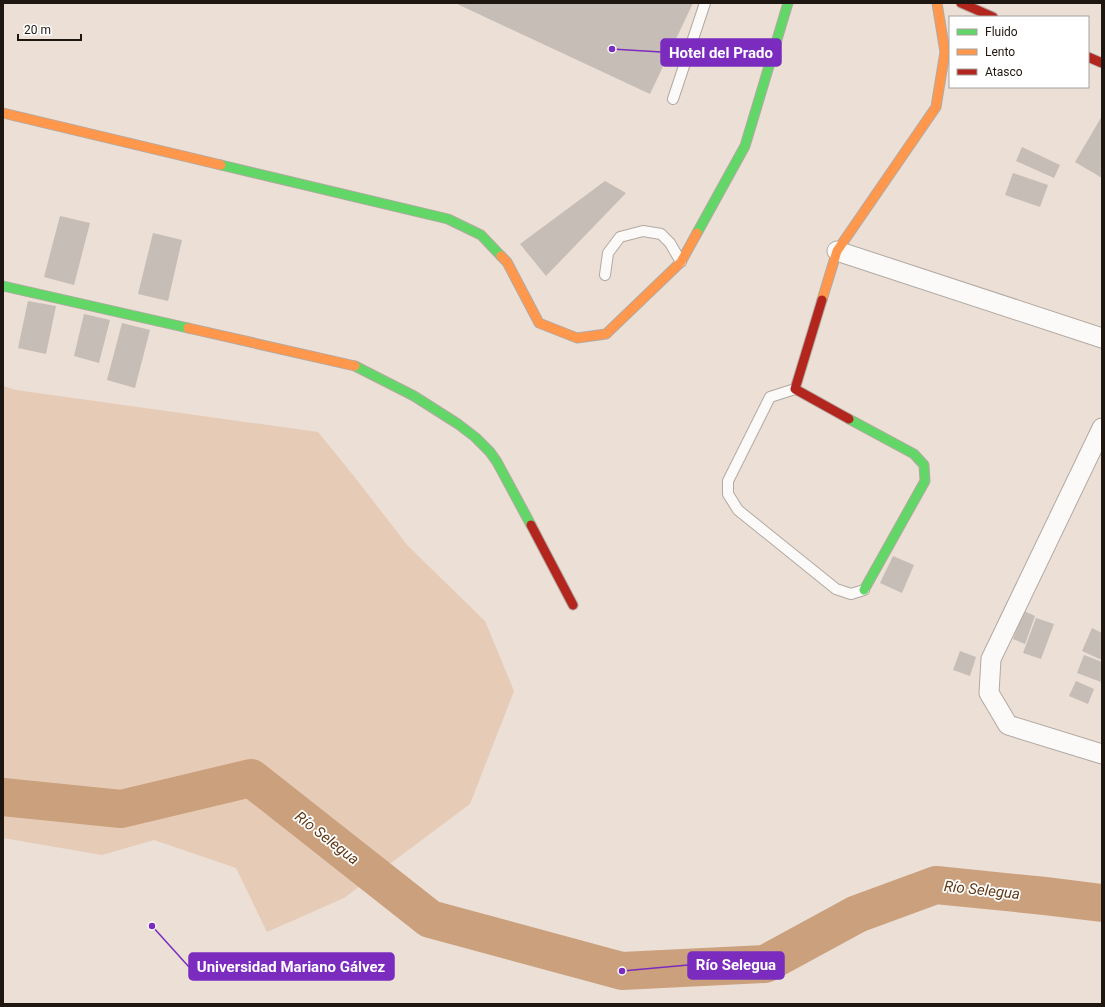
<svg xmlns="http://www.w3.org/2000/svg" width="1105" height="1007" font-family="Roboto,sans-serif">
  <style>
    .green { fill: #e6cbb7 }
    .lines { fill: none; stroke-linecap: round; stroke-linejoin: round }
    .river { stroke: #caa07d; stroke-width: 38 }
    .building { fill: #c6bdb6 }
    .lane-casing { stroke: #b2a9a2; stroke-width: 12 }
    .street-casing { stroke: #b2a9a2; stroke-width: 21 }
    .fast-casing { stroke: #b2a9a2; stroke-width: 11 }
    .slow-casing { stroke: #b2a9a2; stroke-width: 11 }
    .jam-casing { stroke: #b2a9a2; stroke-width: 11 }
    .lane { stroke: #fcfaf9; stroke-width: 10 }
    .street { stroke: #fcfaf9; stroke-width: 19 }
    .fast { stroke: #63d668; stroke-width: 9 }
    .slow { stroke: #ff974d; stroke-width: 9 }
    .jam { stroke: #b3261e; stroke-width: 9 }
    .labels { text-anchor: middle; stroke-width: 3.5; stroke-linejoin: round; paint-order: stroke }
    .water-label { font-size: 15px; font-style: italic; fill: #613a17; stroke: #fff }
    .leader { fill: none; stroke: #7b2cbf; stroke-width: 1.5 }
    .callout-dot { fill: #7b2cbf; stroke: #fff; stroke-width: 1.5 }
    .callout { fill: #7b2cbf; stroke: #7b2cbf; stroke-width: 1.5 }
    .callout-label { font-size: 15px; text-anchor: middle; font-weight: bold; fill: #fff }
  </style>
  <rect width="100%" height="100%" fill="#ebdfd6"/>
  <path class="green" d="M3 386 16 390 318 432 353 475 408 546 485 621 514 691 470 804 344 898 267 932 236 868 154 840 102 855 3 838Z"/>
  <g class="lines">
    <path class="river" d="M3 797 121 809 251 778 430 919 622 971 765 964 857 914 936 885 1045 896 1102 903"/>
  </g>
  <path class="building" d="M455 3H693L650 94Z
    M1102 116V178L1075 162Z
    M1022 147 1060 165 1054 178 1016 161Z
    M1013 173 1048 185 1040 207 1005 195Z
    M605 181 626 193 546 276 520 244Z
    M60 216 90 223 74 285 44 277Z
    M153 233 182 240 168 301 138 294Z
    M28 301 56 306 46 354 18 348Z
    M84 314 110 320 99 363 74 356Z
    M122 323 150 330 135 388 107 380Z
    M893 556 914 565 902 593 880 583Z
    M1024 611 1035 616 1025 644 1013 639Z
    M1036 618 1054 624 1041 659 1023 653Z
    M1092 628 1102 633V660L1082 651Z
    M960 651 976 657 970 676 953 670Z
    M1084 655 1102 662V678L1101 682 1077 673Z
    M1076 681 1094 689 1088 704 1069 696Z"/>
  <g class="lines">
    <g class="lane-casing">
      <path id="lane" d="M673 99 705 3
        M605 275 608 253 620 237 643 231 661 234 670 243 681 262
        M795 389 770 397 728 481V494L738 510 836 589 851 594 864 590"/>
    </g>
    <g class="street-casing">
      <path id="street" d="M837 251 1102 338
        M1102 428 991 659 989 693 1008 725 1102 754"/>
    </g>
    <g class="fast-casing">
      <path id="fast" d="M221 165 448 219 481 235 501 256
        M697 233 745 146 788 3
        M3 286 188 328
        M355 366 414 396 458 424 475 437 490 452 497 462 531 525
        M849 419 914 454 924 465 925 481 864 590"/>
    </g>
    <g class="slow-casing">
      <path id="slow" d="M3 113 221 165
        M501 256 507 262 539 323 577 338 606 334 681 262 697 233
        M822 300 837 251 936 107 945 52 937 3
        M188 328 355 366"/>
    </g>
    <g class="jam-casing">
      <path id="jam" d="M961 3 993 17
        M1088 57 1102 63
        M822 300 795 389 849 419
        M531 525 573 605"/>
    </g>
    <use href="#lane" class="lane"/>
    <use href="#street" class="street"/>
    <use href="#fast" class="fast"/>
    <use href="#slow" class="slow"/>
    <use href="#jam" class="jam"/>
  </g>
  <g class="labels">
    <g class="water-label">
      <text transform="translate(327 838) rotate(38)" y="5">Río Selegua</text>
      <text transform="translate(982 890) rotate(6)" y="5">Río Selegua</text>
    </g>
  </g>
  <path class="leader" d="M612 49L661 52M622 971L688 965M152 926L189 967"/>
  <g class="callout-dot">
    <circle cx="612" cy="49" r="4"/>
    <circle cx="622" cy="971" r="4"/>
    <circle cx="152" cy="926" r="4"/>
  </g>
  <g class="callout">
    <rect x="661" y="39" width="120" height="27" rx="4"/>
    <rect x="688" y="952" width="96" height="27" rx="4"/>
    <rect x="189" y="953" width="205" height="27" rx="4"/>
  </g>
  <g class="callout-label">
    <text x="721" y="58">Hotel del Prado</text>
    <text x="736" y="970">Río Selegua</text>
    <text x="291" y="972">Universidad Mariano Gálvez</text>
  </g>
  <rect width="1105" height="1007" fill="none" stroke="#1e1610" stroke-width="8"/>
  <rect x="949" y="16" width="140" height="72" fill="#ffffff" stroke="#a5a29f"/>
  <rect x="957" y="29" width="20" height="6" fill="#63d668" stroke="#a5a29f"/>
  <text x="985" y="36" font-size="12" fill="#1e1610">Fluido</text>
  <rect x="957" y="49" width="20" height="6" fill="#ff974d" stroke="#a5a29f"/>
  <text x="985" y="56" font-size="12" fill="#1e1610">Lento</text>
  <rect x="957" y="69" width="20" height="6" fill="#b3261e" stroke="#a5a29f"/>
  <text x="985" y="76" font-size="12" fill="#1e1610">Atasco</text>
  <path d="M18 34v6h63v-6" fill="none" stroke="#1e1610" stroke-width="2"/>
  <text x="24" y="34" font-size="12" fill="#1e1610" stroke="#ffffff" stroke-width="3" paint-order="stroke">20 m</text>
</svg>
